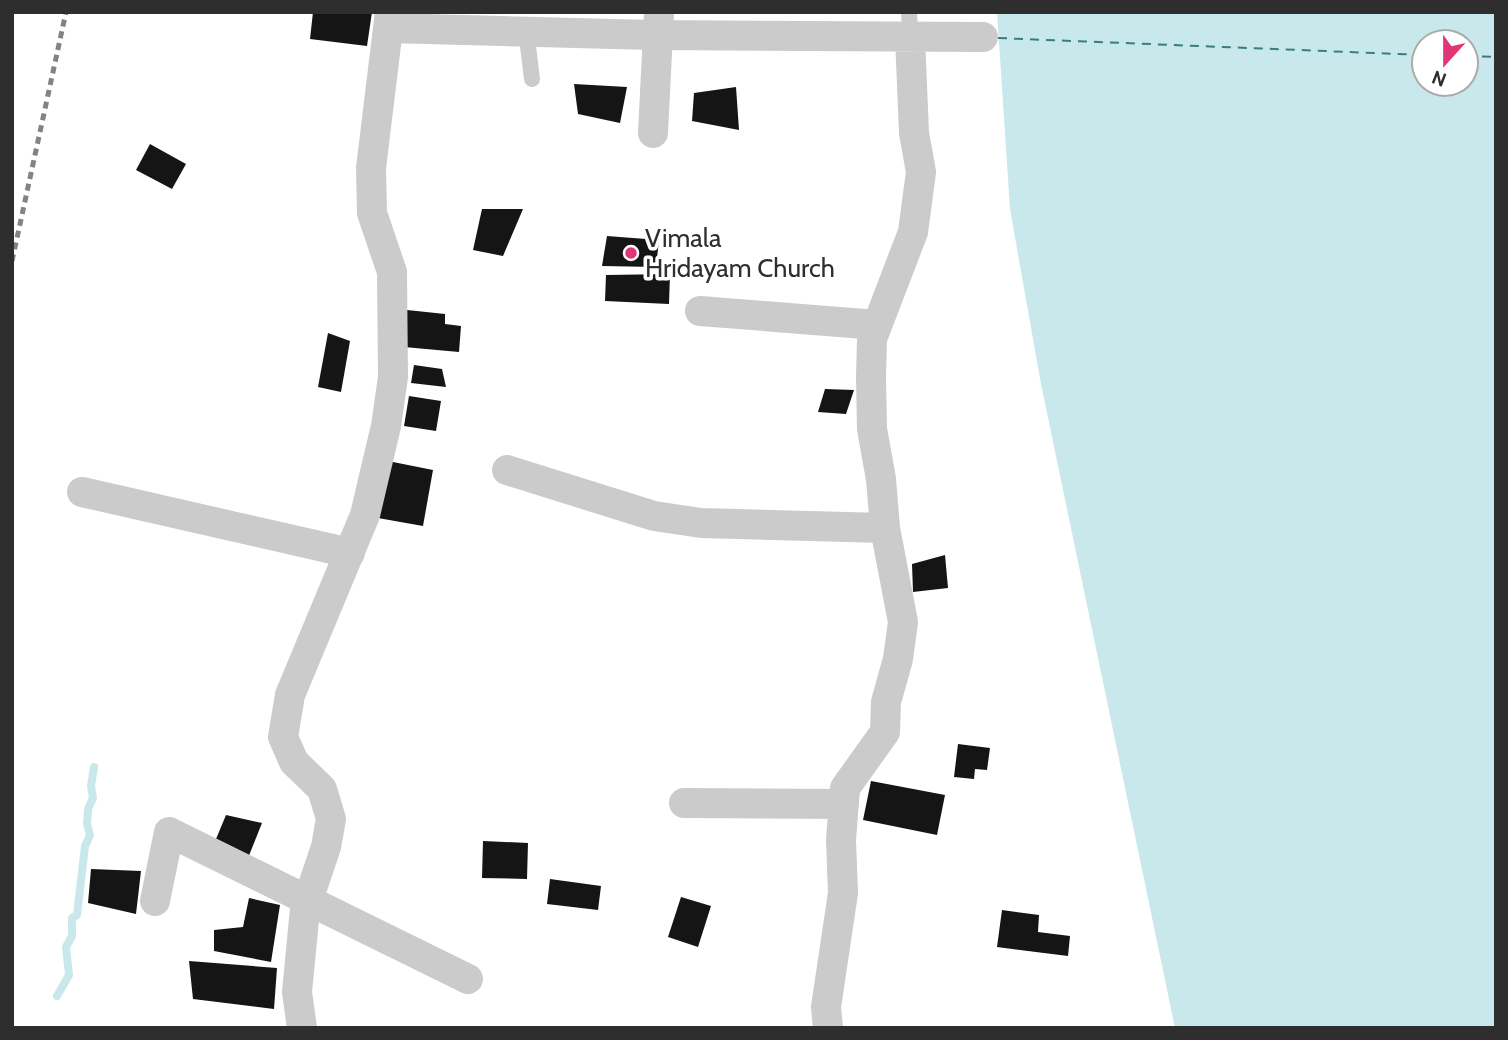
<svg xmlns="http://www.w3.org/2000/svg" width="1508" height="1040" font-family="Cabin,sans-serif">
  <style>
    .water { fill: #c9e8eb; fill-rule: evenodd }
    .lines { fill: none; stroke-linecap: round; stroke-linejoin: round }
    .stream { stroke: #c9e8eb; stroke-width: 8 }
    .ferry { stroke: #3a7c82; stroke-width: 2; stroke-dasharray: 9 7; stroke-linecap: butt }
    .building { fill: #151515 }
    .service { stroke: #cbcbcb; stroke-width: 16 }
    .minor { stroke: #cbcbcb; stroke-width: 30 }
    .rail { stroke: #838383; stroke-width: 5; stroke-dasharray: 7 5; stroke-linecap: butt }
    .poi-dot { fill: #e03577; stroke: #fff; stroke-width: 2.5 }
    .labels { text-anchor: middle; stroke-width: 7; stroke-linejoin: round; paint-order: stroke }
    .poi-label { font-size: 26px; fill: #2e2e2e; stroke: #fff; text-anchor: start }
  </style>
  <rect width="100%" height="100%" fill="#fff"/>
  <path class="water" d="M997 12H1496V1028H1175L1041 384 1010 209ZM1424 42H1466V84H1424Z"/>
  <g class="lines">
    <path class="stream" d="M57 996 69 975 66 947 72 936V918L77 915 85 846 90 835 87 824 88 809 93 798 91 786 94 767"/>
    <path class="ferry" d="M998 38 1424 55
      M1466 56 1496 57"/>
  </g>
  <path class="building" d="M313 12H372L367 46 310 39Z
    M574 84 627 87 620 123 578 114Z
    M736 87 739 130 692 121 694 93Z
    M150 144 186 164 172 189 136 170Z
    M482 209H523L503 256 473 250Z
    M607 236 659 240 656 267 602 266Z
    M670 274 669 304 605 301 606 275Z
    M407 310 445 314V324L461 326 459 352 404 347Z
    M328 333 350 341 341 392 318 387Z
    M414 365 442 369 446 387 411 383Z
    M825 389 854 390 846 414 818 412Z
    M409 396 441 401 436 431 404 426Z
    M388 461 433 470 423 526 378 518Z
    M945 555 948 588 913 592 912 564Z
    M958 744 990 748 987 770 975 769 974 779 954 777Z
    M871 781 945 795 937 835 863 820Z
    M226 815 262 823 248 858 216 839Z
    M483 841 528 843 527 879 482 878Z
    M91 869 141 871 136 914 88 903Z
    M550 879 601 886 598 910 547 904Z
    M681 897 711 906 698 947 668 937Z
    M249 898 280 905 271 962 214 951V930L243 927Z
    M1002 910 1039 915 1038 932 1070 936 1068 956 997 947Z
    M189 961 277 968 274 1009 193 999Z"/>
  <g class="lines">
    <path class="service" d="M909 12 910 37
      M526 30 532 79"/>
    <path class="minor" d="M389 28 653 35 983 37
      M653 133 659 12
      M700 311 877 325
      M507 470 654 516 701 523 885 528
      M82 492 350 553
      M684 803 844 804
      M155 901 169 832 468 979
      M302 1028 297 992 305 909 326 847 331 819 322 789 294 762 283 737 290 695 365 515 386 426 393 377 392 272 372 213 371 168 390 12
      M828 1028 826 1007 843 893 841 840 845 788 885 732 886 702 898 659 903 622 885 528 881 479 872 429 871 377 872 339 913 232 921 172 914 133 910 37"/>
    <path class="rail" d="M12 261 66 12"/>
  </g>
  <circle class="poi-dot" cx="631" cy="253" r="7"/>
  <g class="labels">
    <g class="poi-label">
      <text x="645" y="247">Vimala<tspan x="645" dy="30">Hridayam Church</tspan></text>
    </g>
  </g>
  <rect width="1508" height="1040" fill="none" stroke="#2e2e2e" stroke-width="28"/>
  <g transform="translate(1445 63) rotate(201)"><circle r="33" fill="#ffffff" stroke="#ababab" stroke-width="2"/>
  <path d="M0-5L12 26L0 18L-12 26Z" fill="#e03577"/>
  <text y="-10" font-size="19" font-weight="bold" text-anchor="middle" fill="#2e2e2e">N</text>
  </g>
</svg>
